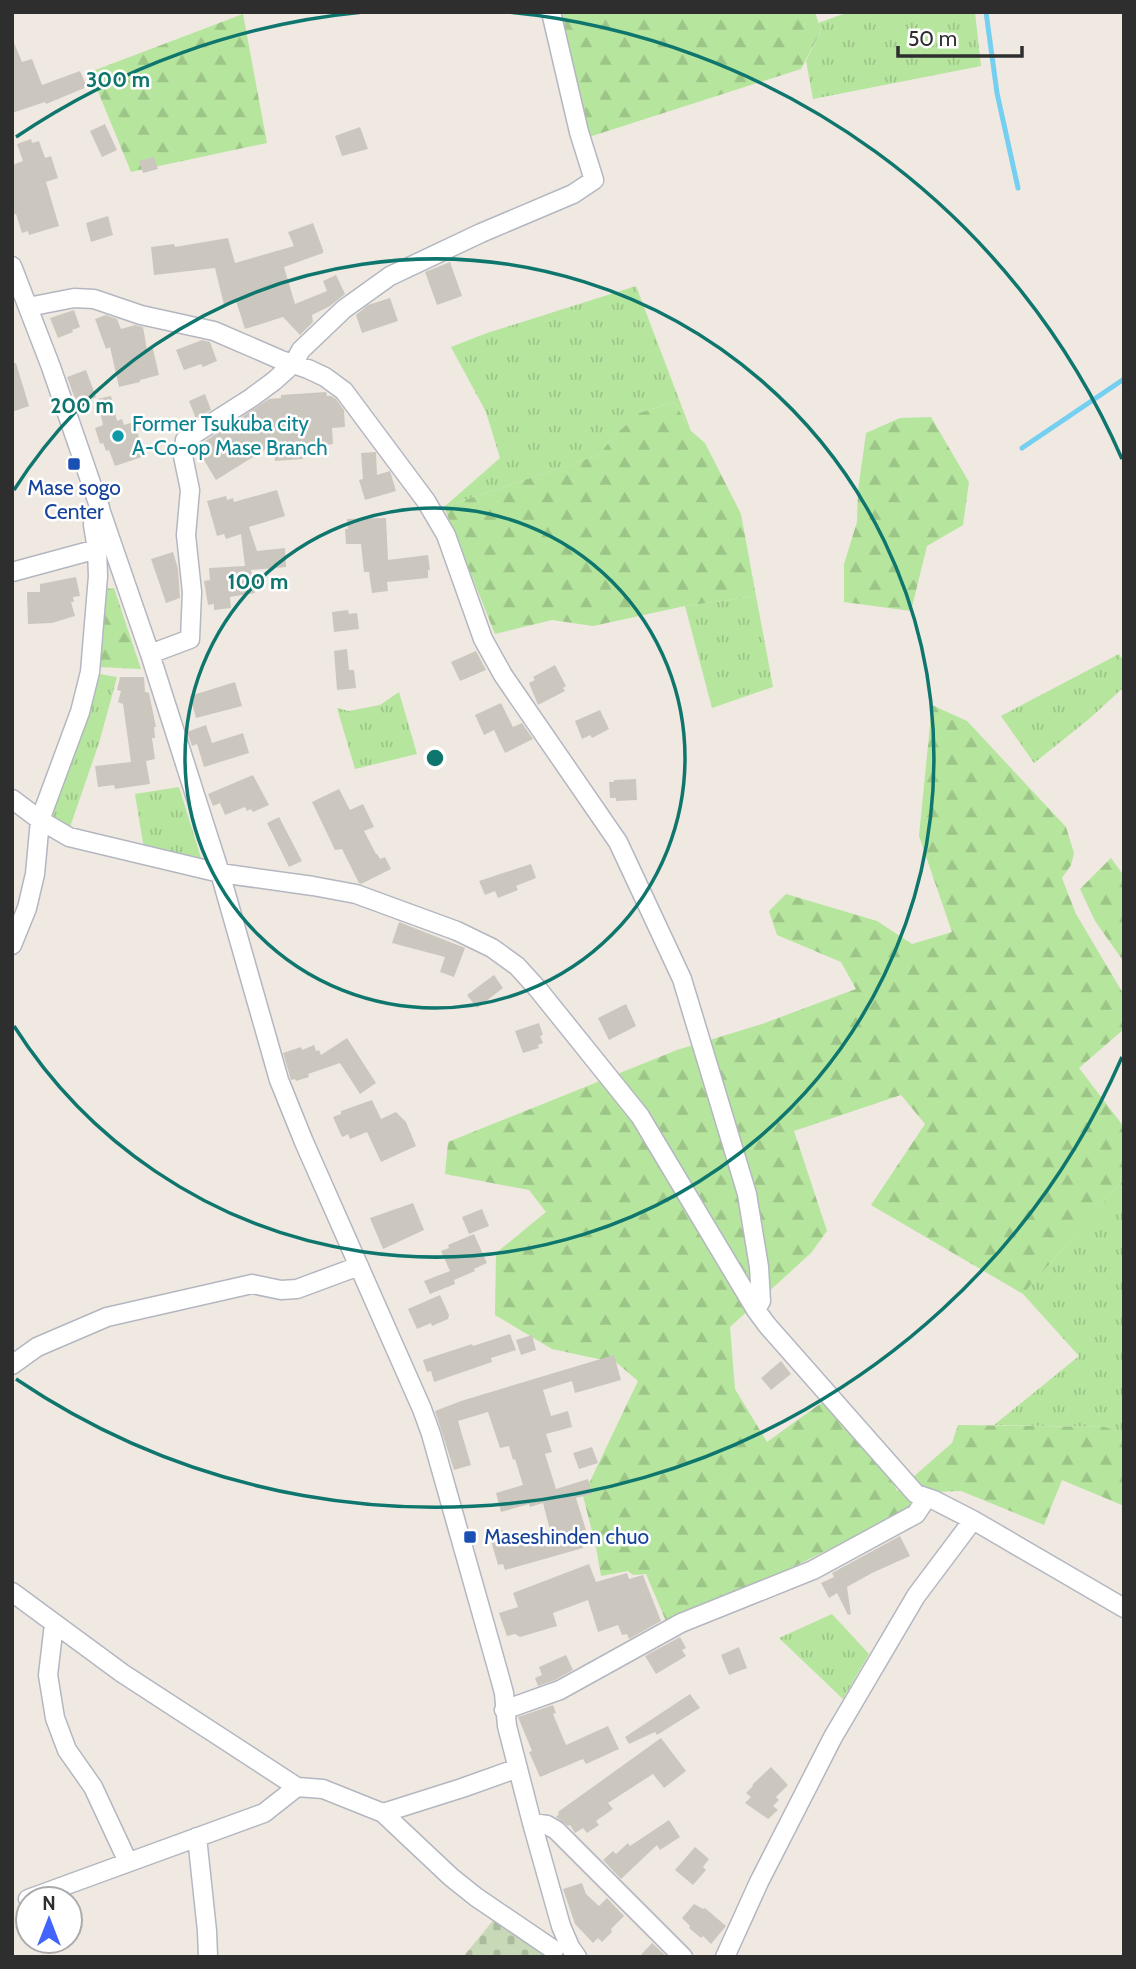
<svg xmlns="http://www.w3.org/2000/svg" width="1136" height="1969" font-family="Cabin,sans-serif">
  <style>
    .grass { fill: url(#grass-tufts) }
    .forest { fill: url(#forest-firs) }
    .cemetery { fill: url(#cemetery-stones) }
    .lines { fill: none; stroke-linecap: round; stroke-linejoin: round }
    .stream { stroke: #75cff0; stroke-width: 5 }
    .building { fill: #cbc7bf }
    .minor-casing { stroke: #b4b7c1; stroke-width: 21 }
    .minor { stroke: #fff; stroke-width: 18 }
    .ring { fill: none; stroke: #0f766e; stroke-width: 3.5 }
    .culture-dot { fill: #0f9aa8; stroke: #fff; stroke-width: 2.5 }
    .transit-dot { fill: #1a4fb4; stroke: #fff; stroke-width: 2.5 }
    .labels { text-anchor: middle; stroke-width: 5; stroke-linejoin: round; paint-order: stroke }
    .culture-label { font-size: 21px; fill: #0d838f; stroke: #fff; text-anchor: start }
    .transit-label { font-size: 21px; fill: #164399; stroke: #fff }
    .centre { fill: #0f766e; stroke: #fff; stroke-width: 3.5 }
    .ring-label { font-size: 21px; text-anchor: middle; font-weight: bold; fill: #0f766e; stroke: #fff; stroke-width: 5; stroke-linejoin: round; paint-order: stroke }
  </style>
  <defs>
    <pattern id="grass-tufts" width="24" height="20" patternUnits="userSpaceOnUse" patternTransform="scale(1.75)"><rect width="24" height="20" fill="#b6e59e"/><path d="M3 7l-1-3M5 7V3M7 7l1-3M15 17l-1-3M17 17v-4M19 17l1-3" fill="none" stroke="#9dc588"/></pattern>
    <pattern id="forest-firs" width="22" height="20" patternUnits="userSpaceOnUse" patternTransform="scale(1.75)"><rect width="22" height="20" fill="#b6e59e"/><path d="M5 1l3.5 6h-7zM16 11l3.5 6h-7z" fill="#9dc588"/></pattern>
    <pattern id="cemetery-stones" width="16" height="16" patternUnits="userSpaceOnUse" patternTransform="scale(1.75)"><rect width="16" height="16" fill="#c8d9b8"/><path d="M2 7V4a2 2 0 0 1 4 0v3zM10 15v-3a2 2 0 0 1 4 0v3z" fill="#acbb9e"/></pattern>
  </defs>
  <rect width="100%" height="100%" fill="#efe9e1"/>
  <path class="grass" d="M849 12H975L981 66 813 99 806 61 821 31 818 23Z
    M636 286 691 431 674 402 639 413 613 437 599 455 444 507 500 458 486 412 451 347 487 333Z
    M756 596 773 687 712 708 685 606Z
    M1119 654 1124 663V687L1089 719 1034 763 1001 716Z
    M99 674 117 677 99 743 69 830 50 818 81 737Z
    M399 692 417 754 355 769 337 708 349 711 380 705Z
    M179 787 202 861 144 849 135 794Z
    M1124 1179V1435L1104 1427 994 1425 1079 1356 1023 1294Z
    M832 1614 869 1654 843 1699 779 1638Z"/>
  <path class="forest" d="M559 12H815L821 31 801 69 589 137Z
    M243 14 267 143 131 172 90 72Z
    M674 402 691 431 705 443 741 514 756 596 685 606 593 626 552 620 495 634 444 507 599 455 613 437 639 413Z
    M931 417 969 482 963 525 927 546 911 611 844 602V564L857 522 858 491 866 433 900 418Z
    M114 588 141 669 97 667 105 589Z
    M932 705 967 721 1066 827 1074 853 1071 865 1062 878 1076 914 1124 995V1029L1079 1068 1124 1127V1179L1023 1294 871 1205 925 1124 901 1095 794 1131 827 1231 811 1253 730 1327 735 1389 767 1442 824 1401 892 1479 897 1491 952 1443 958 1425 1105 1427 1124 1435V1506L1062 1480 1044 1525 961 1491 933 1492 912 1509 797 1565 752 1590 679 1619 666 1621 646 1574 633 1575 628 1571 601 1576 596 1547 583 1496 638 1381 617 1363 552 1349 495 1315 496 1253 546 1212 529 1190 445 1174 448 1142 677 1050 762 1024 856 989 841 962 777 935 769 911 786 894 877 921 912 944 952 932 919 836Z
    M1111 858 1124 876V962L1095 921 1080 889Z"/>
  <path class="cemetery" d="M496 1917 542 1949 545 1957H463Z"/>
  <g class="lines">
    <path class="stream" d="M986 12 997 93 1018 188
      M1022 448 1124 379"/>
  </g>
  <path class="building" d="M12 38 22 62 32 59 42 85 80 71 87 87 46 104 45 102 12 113Z
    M105 124 117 150 102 157 90 131Z
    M360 127 368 149 342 156 335 136Z
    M31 139 32 143 39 141 45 158 51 156 58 178 46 182 59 226 29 235 28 231 22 233 16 214 12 215V165L23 161 17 144Z
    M154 157 158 169 143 173 139 161Z
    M108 216 113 235 91 242 86 223Z
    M313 223 323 250V253L284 267 295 304 327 291 323 281 336 275 345 294 330 306 312 315 313 322 300 335 283 317 245 329 236 301 224 305 215 268 154 275 151 247 174 244 175 247 228 238 235 263 294 246 288 232Z
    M450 262 462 296 437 305 425 272Z
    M390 298 398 321 362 333 356 315 368 305Z
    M74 310 80 327 72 330 73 332 58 338 50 318Z
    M106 315 117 319 121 329 135 325 143 327 147 350 153 349 159 375 140 380V382L119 387 110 347 106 349 95 319Z
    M202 340 210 342 217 361 203 367 201 364 184 370 176 350Z
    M12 363H16L29 406 12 412Z
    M86 370 96 397 77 404 67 377Z
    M326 392 327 396H331L336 399 344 410 345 427 332 428 333 444 302 447 303 459 275 461 274 444 216 480 196 447 269 399 281 398V395Z
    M205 394 211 410 196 419 189 401Z
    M111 396 117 421 122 419 124 425 134 422 145 456 115 466 109 450 106 451 103 443 100 444 95 428 103 425 97 399Z
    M376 452 377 475 390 471 396 491 365 500 359 480 363 479 361 453Z
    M277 490 285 516 249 527 257 551 285 548 286 567 251 570 255 593 230 597 231 608 214 610V604L208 605 204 581 210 580 209 568 245 566 241 534 226 539 224 534 217 536 207 501 226 496 227 500 233 498 234 502Z
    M386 518 388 560 428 555 430 570H428V578L387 582 388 591 372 593 369 572H364L361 544H346L345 529H348L347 519Z
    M173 552 178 569 180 598 166 603 151 559Z
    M76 577 80 596 73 597 74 602H71L75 616 52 623 28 624 27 592H40V584Z
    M348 610 349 614 357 613 359 629 334 632 332 612Z
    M347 649 349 670H354L356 688 337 690 334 651Z
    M476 651 486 670 460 681 451 662Z
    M555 665 566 686 563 688 565 691 538 705 529 683 535 680 533 677Z
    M120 677H144L145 692 149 693 156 727H154L155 738H152L155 759 146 761 150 784 115 789 114 785 98 787 95 766 131 762 123 704 118 702 121 691 117 690Z
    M235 682 242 706 196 718 190 696Z
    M501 703 513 727 522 723 533 739 505 753 494 730 484 735 475 715Z
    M600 710 609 729 592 738 590 735 582 739 575 721Z
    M206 725 212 743 243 733 249 753 204 767 197 744 192 746 187 732Z
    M253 775 269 805 253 812 251 809 247 811 245 807 225 815 220 803 213 806 208 794Z
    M636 779 637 800 616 801V798H610L609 782H614V780Z
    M339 789 350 810 363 804 374 827 364 831 376 854H377L380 859 385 857 391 869 361 884 359 883 342 849 335 850 312 802Z
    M279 817 302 861 289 867 267 823Z
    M531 864 536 878 516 886 518 890 498 898 495 891 485 895 479 881Z
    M399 922 465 948 454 977 440 972 445 957 392 943Z
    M494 975 503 988 477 1008 467 995Z
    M626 1004 636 1026 609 1040 598 1018Z
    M539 1023 543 1035 540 1036 543 1043 538 1045 539 1048 523 1053 515 1031Z
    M347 1038 376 1083 360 1094 340 1063 308 1074 309 1077 296 1081 295 1079 291 1080 283 1053 301 1047 302 1050 314 1045 316 1051 319 1050 321 1055Z
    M372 1100 381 1119 396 1112 406 1122 416 1146 381 1162 367 1132 350 1139 348 1134 343 1137 341 1135 333 1117 341 1114V1111Z
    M413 1203 424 1230 383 1249 370 1218Z
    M482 1209 489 1226 469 1234 462 1217Z
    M474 1234 487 1263 474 1269 475 1271 454 1280 455 1284 430 1294 424 1281 450 1271 441 1251 449 1248 448 1245Z
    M440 1295 449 1315 448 1319 432 1326 431 1323 417 1329 408 1309Z
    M510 1334 516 1350 491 1358 492 1362 434 1382 431 1371 427 1372 423 1360 472 1344 473 1346Z
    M532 1335 536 1350 521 1355 516 1340Z
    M614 1355 621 1380 575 1393 572 1381 543 1390 551 1416 568 1411 572 1427 546 1434 552 1452 545 1454 556 1489 588 1479 592 1494 576 1498 586 1530 577 1532 583 1548 505 1570 503 1564 498 1565 489 1534 503 1530 505 1537 509 1536 511 1541 550 1530 543 1503 530 1507 529 1504 501 1512 496 1493 523 1485 515 1459 513 1460 509 1446 500 1448 488 1412 458 1421 471 1465 454 1470 435 1411 461 1401Z
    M781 1361 791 1374 771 1390 761 1378Z
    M592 1447 598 1463 579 1469 573 1453Z
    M900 1536 910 1556 872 1573 847 1587 851 1614 848 1615 837 1593 829 1598 821 1583 834 1577 832 1573Z
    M589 1564 596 1582 627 1573 629 1579 643 1575 661 1621 629 1639 627 1634 622 1635 618 1625 598 1632 588 1600 553 1613 557 1626 520 1637 515 1634 507 1636 499 1613 518 1607 513 1593Z
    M680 1637 686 1648 682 1650 686 1656 656 1674 645 1656Z
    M739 1647 747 1668 729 1675 721 1655Z
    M566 1655 573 1670 555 1680 538 1686 535 1678 542 1675 539 1667Z
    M690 1694 700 1708 657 1735 655 1732 629 1744 625 1737Z
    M553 1705 556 1713 553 1714 566 1745 608 1726 619 1749 586 1764 583 1759 540 1777 529 1752 532 1751 518 1717Z
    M661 1738 686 1771 664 1788 653 1774 608 1803 613 1809 596 1821 599 1825 587 1833 583 1828 575 1833 570 1825 568 1826 556 1817 559 1814 558 1812Z
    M771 1767 788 1785 776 1797 779 1800 773 1806 778 1810 768 1819 745 1803 751 1797 746 1793 752 1787 753 1784Z
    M669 1820 680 1837 660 1850 657 1845 621 1879 603 1860 613 1851 616 1854 628 1843 630 1846Z
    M695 1847 709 1859 703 1867 706 1870 693 1885 675 1870Z
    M582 1883 586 1894 599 1906 607 1898 624 1916 611 1929 612 1932 602 1942 598 1938 593 1943 575 1924 563 1889Z
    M694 1904 703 1909 705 1908 726 1926 711 1944 703 1936 701 1938 689 1928 690 1926 682 1918Z
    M652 1943 667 1957H639Z"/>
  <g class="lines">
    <g class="minor-casing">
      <path id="minor" d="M12 266 51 367 150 654 220 873 279 1080 304 1142 422 1409 431 1434 498 1671 504 1693 507 1726 532 1823 561 1926 570 1947 577 1957
        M28 307 74 298 94 299 141 315 214 331 281 360 308 369 325 377 344 391 426 501 446 535 483 639 503 675 618 842 682 979 747 1194 759 1267 761 1301 756 1310
        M12 572 97 549
        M150 654 190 639 192 592 186 535 190 490 183 456 185 440 251 398 274 381 294 363 301 350 344 309 390 276 481 233 573 194 594 180 579 132 551 12
        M12 799 40 820 69 837 220 873 313 886 356 894 457 931 492 948 517 966 537 988 640 1116 756 1310 767 1325 916 1494 934 1500 973 1520 1124 1608
        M12 945 27 908 35 874 40 820 80 712 90 672 98 576 97 549 93 525 94 515 100 507
        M12 1365 37 1347 107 1317 252 1284 281 1290 297 1289 359 1266
        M12 1592 122 1673 297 1787 323 1789 383 1813 451 1877 476 1897 554 1950
        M54 1624 48 1675 55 1718 67 1750 93 1787 128 1862
        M504 1710 560 1690 681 1623 813 1570 916 1514 926 1499
        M383 1813 462 1788 518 1768
        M532 1823 547 1825 556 1830 683 1957
        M197 1837 207 1931 208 1957
        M28 1899 264 1813 297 1787
        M725 1957 759 1882 833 1737 916 1596 973 1520"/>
    </g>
    <use href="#minor" class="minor"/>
  </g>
  <g class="ring">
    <circle cx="435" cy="758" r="250"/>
    <path d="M14 490A499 499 0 1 1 14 1026"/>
    <path d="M1122 1057A749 749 0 0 1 16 1379M16 137A749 749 0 0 1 363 12M507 12A749 749 0 0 1 1122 459"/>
  </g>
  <circle class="culture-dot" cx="118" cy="436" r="7"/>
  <g class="transit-dot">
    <rect x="67" y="457" width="14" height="14" rx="3.5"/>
    <rect x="463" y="1530" width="14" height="14" rx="3.5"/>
  </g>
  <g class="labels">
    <g class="culture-label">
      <text x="132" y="431">Former Tsukuba city<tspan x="132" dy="24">A-Co-op Mase Branch</tspan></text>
    </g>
    <g class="transit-label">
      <text x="74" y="495">Mase sogo<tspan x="74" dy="24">Center</tspan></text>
      <text x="484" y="1544" text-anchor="start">Maseshinden chuo</text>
    </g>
  </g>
  <circle cx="435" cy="758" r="10" class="centre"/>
  <g class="ring-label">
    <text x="118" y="87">300 m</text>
    <text x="82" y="413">200 m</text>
    <text x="258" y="589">100 m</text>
  </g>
  <rect width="1136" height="1969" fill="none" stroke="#2e2e2e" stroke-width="28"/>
  <g transform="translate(49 1920)"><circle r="33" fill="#ffffff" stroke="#ababab" stroke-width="2"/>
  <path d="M0-5L12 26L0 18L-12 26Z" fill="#4264fb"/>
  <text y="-10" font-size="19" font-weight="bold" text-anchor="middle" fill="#2e2e2e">N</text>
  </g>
  <path d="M898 46v10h124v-10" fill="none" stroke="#2e2e2e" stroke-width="3.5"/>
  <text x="908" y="46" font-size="21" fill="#2e2e2e" stroke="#ffffff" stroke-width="5" paint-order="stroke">50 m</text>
</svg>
